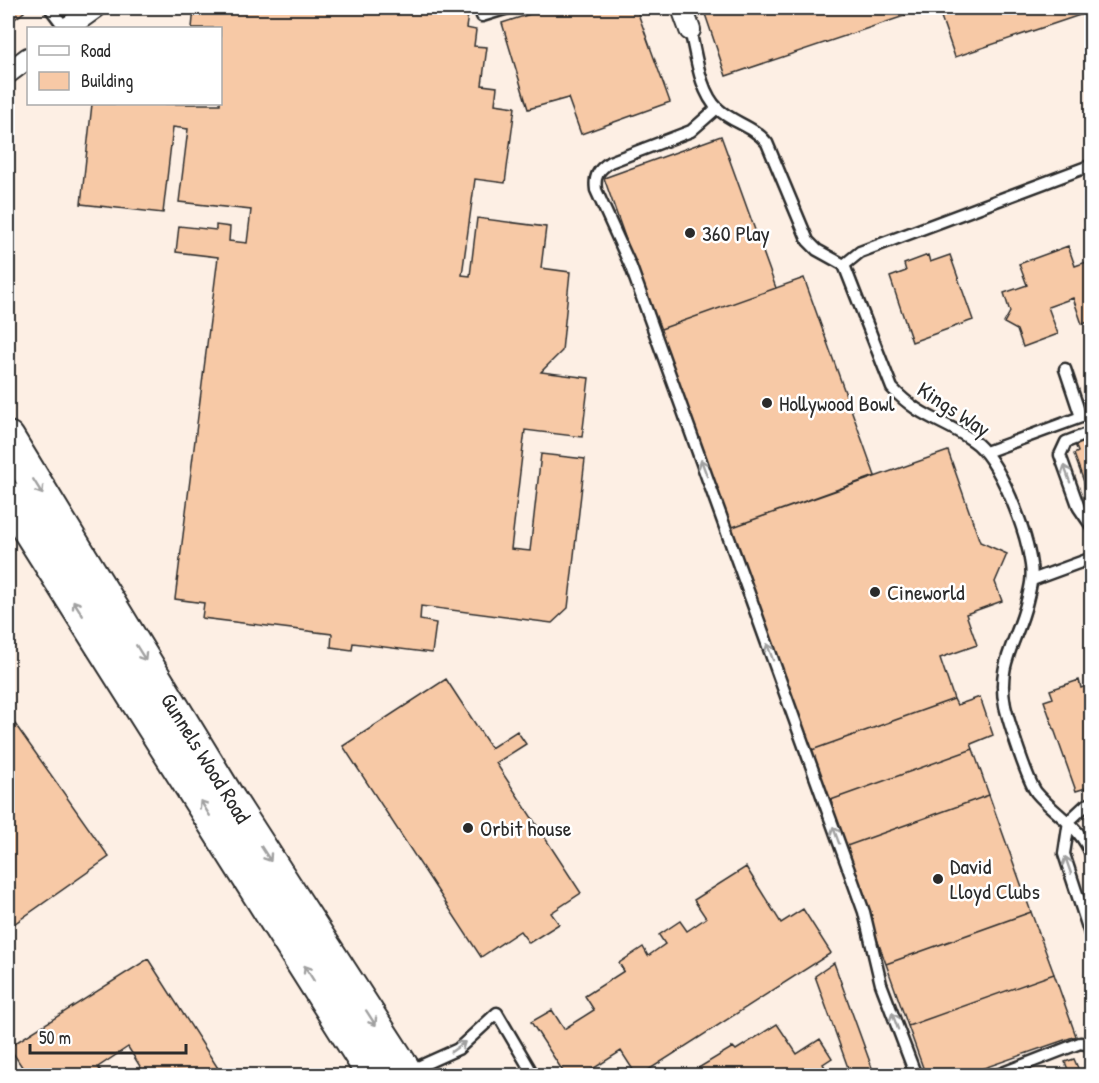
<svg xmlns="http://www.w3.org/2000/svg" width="1099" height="1083" font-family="'Patrick Hand',sans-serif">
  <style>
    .building { fill: #f7c9a6; stroke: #2b2b2b; stroke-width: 1.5 }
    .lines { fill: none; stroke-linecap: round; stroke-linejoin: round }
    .lane-casing { stroke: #2b2b2b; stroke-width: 15 }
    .street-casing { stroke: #2b2b2b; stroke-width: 24 }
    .primary-casing { stroke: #2b2b2b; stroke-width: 36 }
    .lane { stroke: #fff; stroke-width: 10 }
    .street { stroke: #fff; stroke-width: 20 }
    .primary { stroke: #fff; stroke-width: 32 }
    .oneway { stroke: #a0a0a0 }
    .poi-dot { fill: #2b2b2b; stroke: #fff; stroke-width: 2 }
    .labels { text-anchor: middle; stroke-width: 5; stroke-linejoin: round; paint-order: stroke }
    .poi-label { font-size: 22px; fill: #2b2b2b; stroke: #fff; text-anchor: start }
    .street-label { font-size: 22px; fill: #2b2b2b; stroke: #fff }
  </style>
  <rect width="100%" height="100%" fill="#fdefe4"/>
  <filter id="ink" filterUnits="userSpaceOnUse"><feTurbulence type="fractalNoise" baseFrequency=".0167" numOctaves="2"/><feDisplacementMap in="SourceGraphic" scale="12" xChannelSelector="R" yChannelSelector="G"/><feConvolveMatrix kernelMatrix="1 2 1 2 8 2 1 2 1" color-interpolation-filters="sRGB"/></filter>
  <g filter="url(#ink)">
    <path class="building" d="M8 8H21L24 12 8 24Z
      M194 8H469L466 28 476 30 474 46 487 47 482 85 497 87 495 104 515 107 505 183 475 179 462 275 470 276 477 218 546 227 541 268 570 272 562 351 541 372 589 378 582 437 525 430 511 549 530 551 541 454 585 459 568 608 552 623 421 606 420 620 436 623 432 653 353 643 352 650 331 647 332 634 202 618 204 603 175 599 218 257 176 252 179 226 216 230V225L230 227 229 241 247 243 251 210 179 202 188 129 173 127 163 213 81 204 92 104H220V28H192Z
      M549 8H636L670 102 581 134 568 98 528 109 502 23Z
      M703 8H928L726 76Z
      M938 8H1092V11L955 57Z
      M721 136 776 288 658 330 604 178Z
      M1068 246 1075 266 1092 260V321L1082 324 1073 298 1048 307 1058 334 1023 347 1017 330 1004 323 1010 312 1004 293 1027 285 1019 264Z
      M928 255 930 262 950 255 973 320 912 342 890 277 906 271 904 264Z
      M804 278 875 476 730 528 658 330Z
      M1092 438V504L1074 454 1078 452 1075 444Z
      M948 451 980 542 1007 554 995 582 1002 601 966 614 977 645 940 658 954 699 809 751 730 528Z
      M446 679 491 748 517 731 526 744 496 763 581 893 551 913 559 924 529 943 520 931 481 957 343 746Z
      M1079 680 1081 688 1092 684V786L1076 791 1044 701 1053 698 1050 690Z
      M980 697 993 735 971 744 973 749 828 801 809 751 954 699 957 705Z
      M15 724 109 857 8 928V729Z
      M973 749 989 795 844 847 828 801Z
      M989 795 1031 912 886 964 844 847Z
      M746 867 781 923 803 909 831 953 639 1076H637L621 1051 591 1070 594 1076H566L531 1022 552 1010 564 1029 594 1010 585 996 624 971 619 963 643 947 648 956 665 944 659 935 680 921 687 931 706 918 694 900Z
      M1031 912 1054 974 908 1026 886 964Z
      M148 959 223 1076H146L128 1047 98 1067 104 1076H28L9 1047Z
      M834 963 875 1076H851L815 976Z
      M1054 974 1076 1036 961 1076H926L908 1026Z
      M777 1024 797 1054 820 1039 832 1058 823 1064 830 1076H698L695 1070 733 1047 736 1050Z
      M1074 1059 1078 1068 1069 1072 1065 1062Z"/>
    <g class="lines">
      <g class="lane-casing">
        <path id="lane" d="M50 8 65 28
          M482 16 508 8
          M690 30C696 53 699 91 718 109 733 123 754 126 767 143L808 241 817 250 844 265 892 388C920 418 941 419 972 440 1000 458 1027 533 1031 565 1033 578 1030 589 1027 601 1018 641 996 662 1005 706 1009 723 1027 779 1036 792 1055 815 1082 827 1092 857
          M717 108 691 131 610 162C598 170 594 176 596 190L631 267 864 912 881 984 916 1076
          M844 265 860 252 1092 165
          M1065 369 1081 417
          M1092 432 1066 442 1060 455 1079 508 1092 527
          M986 452 1092 413
          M1032 580 1092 558
          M1069 821 1064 854 1092 940
          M1069 821 1086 805 1092 803
          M409 1071 458 1049 497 1013 534 1076
          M995 1076 1080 1043 1092 1045"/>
      </g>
      <g class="street-casing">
        <path id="street" d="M682 8 690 30
          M67 28 95 8
          M8 73 28 58"/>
      </g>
      <g class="primary-casing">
        <path id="primary" d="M8 438 230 801 408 1076
          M8 497 374 1076"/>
      </g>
      <use href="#lane" class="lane"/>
      <use href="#street" class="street"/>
      <use href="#primary" class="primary"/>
    </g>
    <defs><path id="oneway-shaft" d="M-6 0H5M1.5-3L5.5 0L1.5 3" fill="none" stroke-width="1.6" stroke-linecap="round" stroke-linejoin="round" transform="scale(1.5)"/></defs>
    <g class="oneway">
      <use href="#oneway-shaft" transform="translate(704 468) rotate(-110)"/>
      <use href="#oneway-shaft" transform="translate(1067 474) rotate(-110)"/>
      <use href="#oneway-shaft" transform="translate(38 487) rotate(58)"/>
      <use href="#oneway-shaft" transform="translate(78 608) rotate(-122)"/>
      <use href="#oneway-shaft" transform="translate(770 652) rotate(-110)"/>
      <use href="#oneway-shaft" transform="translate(141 653) rotate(58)"/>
      <use href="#oneway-shaft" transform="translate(205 808) rotate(-122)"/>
      <use href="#oneway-shaft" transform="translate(836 835) rotate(-110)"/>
      <use href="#oneway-shaft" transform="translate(266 854) rotate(57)"/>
      <use href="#oneway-shaft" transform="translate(1068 865) rotate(-109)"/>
      <use href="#oneway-shaft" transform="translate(309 973) rotate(-122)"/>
      <use href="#oneway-shaft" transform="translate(371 1018) rotate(57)"/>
      <use href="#oneway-shaft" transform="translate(895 1021) rotate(-110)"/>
      <use href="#oneway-shaft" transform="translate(458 1047) rotate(-36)"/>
    </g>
  </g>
  <g class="poi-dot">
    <circle cx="690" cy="233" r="6"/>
    <circle cx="767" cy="403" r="6"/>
    <circle cx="875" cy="592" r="6"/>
    <circle cx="468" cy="828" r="6"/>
    <circle cx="938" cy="879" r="6"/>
  </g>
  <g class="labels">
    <g class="poi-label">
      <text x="702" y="241">360 Play</text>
      <text x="779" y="411">Hollywood Bowl</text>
      <text x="887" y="600">Cineworld</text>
      <text x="480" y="836">Orbit house</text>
      <text x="950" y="874">David<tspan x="950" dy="25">Lloyd Clubs</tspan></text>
    </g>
    <g class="street-label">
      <text transform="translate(954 409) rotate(33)" y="8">Kings Way</text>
      <text transform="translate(206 758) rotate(58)" y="8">Gunnels Wood Road</text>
    </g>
  </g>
  <rect width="1099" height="1083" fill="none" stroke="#fff" stroke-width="30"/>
  <rect x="15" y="15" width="1069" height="1053" fill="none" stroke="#2b2b2b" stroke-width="2" filter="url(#ink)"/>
  <rect x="27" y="27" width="195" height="78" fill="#ffffff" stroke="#aaaaaa" stroke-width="1.5"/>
  <rect x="39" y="46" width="30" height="9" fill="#ffffff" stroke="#aaaaaa" stroke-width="1.5"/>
  <text x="81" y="57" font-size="18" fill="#2b2b2b">Road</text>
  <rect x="39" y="72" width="30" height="18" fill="#f7c9a6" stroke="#aaaaaa" stroke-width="1.5"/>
  <text x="81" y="87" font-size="18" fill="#2b2b2b">Building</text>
  <path d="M30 1044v9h156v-9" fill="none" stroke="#2b2b2b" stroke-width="3"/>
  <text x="39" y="1044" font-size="18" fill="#2b2b2b" stroke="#ffffff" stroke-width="4.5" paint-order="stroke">50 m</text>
</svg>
